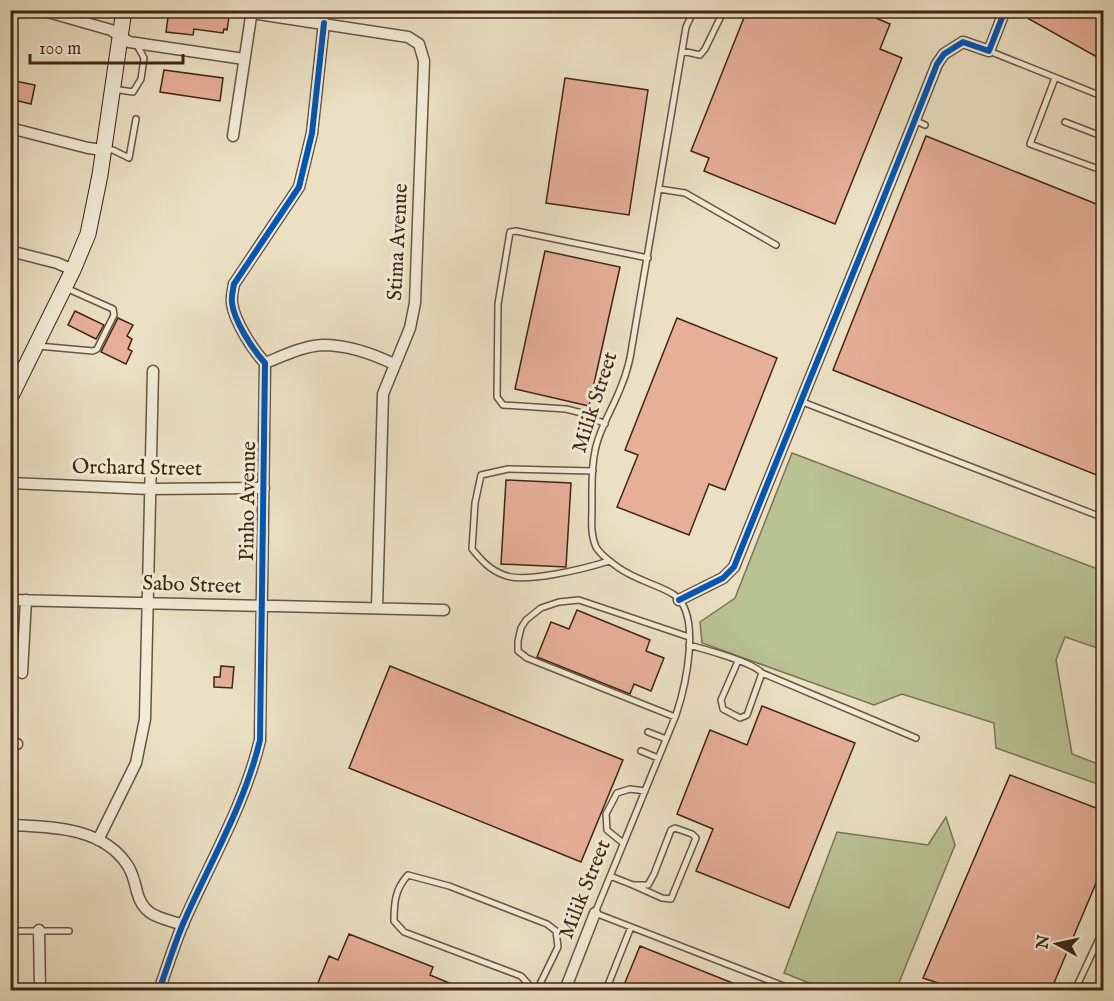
<svg xmlns="http://www.w3.org/2000/svg" width="1114" height="1001" font-family="'IM FELL English',serif">
  <style>
    .green { fill: #b8c293; stroke: #7b7453; stroke-width: 1.5 }
    .building { fill: #e7ae98; stroke: #3e2713; stroke-width: 1.5 }
    .lines { fill: none; stroke-linecap: round; stroke-linejoin: round }
    .lane-casing { stroke: #69553f; stroke-width: 8 }
    .street-casing { stroke: #69553f; stroke-width: 13 }
    .secondary-casing { stroke: #3e2713; stroke-width: 17 }
    .lane { stroke: #f2ebd8; stroke-width: 5 }
    .street { stroke: #f2ebd8; stroke-width: 10 }
    .secondary { stroke: #f2ebd8; stroke-width: 15 }
    .cycleway-casing { stroke: #f2ebd8; stroke-width: 10 }
    .cycleway { stroke: #0057b8; stroke-width: 6 }
    .labels { text-anchor: middle; stroke-width: 6; stroke-linejoin: round; paint-order: stroke }
    .street-label { font-size: 21px; fill: #3e2713; stroke: #f2ebd8 }
  </style>
  <rect width="100%" height="100%" fill="#ebe0c3"/>
  <filter id="stains"><feTurbulence type="fractalNoise" baseFrequency=".00333" numOctaves="4"/><feColorMatrix values="0 0 0 0 .2 0 0 0 0 .09 0 0 0 0 .02 0 0 0 .5 -.17"/></filter>
  <radialGradient id="worn" r=".72"><stop offset=".6" stop-color="#630" stop-opacity="0"/><stop offset="1" stop-color="#630" stop-opacity=".3"/></radialGradient>
  <path class="green" d="M792 453 1103 571V650L1065 637 1056 660 1072 754 1103 766V786L996 748 994 723 902 694 874 705 702 643 700 622 735 598Z
    M946 817 955 845 896 990H827L784 973 837 832 928 845Z"/>
  <path class="building" d="M169 10H230L227 30 224 29 223 33 194 29 193 35 166 32Z
    M747 10H857L890 24 880 49 902 58 835 224 704 171 709 158 691 151Z
    M1034 10H1104V61L1029 19Z
    M164 70 223 78 220 101 160 92Z
    M565 78 648 90 629 215 546 203Z
    M10 80 35 85 31 104 10 99Z
    M926 136 1104 207V478L833 370Z
    M545 251 620 267 589 406 515 389Z
    M75 311 104 325 96 339 68 325Z
    M118 318 133 325 127 336 132 339 128 349 132 351 126 364 101 352Z
    M677 318 777 358 725 490 709 484 689 535 617 507 638 455 625 450Z
    M506 480 571 483 566 567 501 564Z
    M577 610 650 640 646 651 664 658 651 691 634 684 630 694 537 657 551 622 569 629Z
    M221 666 234 667 232 688 214 687V677H220Z
    M390 666 623 760 581 862 349 768Z
    M762 706 855 743 789 908 696 871 713 829 677 814 710 730 747 745Z
    M1010 775 1104 811V864L1051 990H959L923 978Z
    M349 934 433 967 430 975 466 990H315L329 956 338 960Z
    M640 946 750 990H622Z"/>
  <g class="lines">
    <g class="lane-casing">
      <path id="lane" d="M694 10 686 27 630 358C628 366 626 375 622 384 614 407 599 428 595 451 591 469 592 488 592 506 592 519 590 534 596 547 601 556 611 562 619 568 636 580 656 584 673 594 703 613 685 688 676 715L595 913 794 990
        M884 10 899 13 901 10
        M585 14 587 10
        M682 51 700 55 705 49 724 10
        M989 51 1104 97
        M1055 78 1030 144 1104 171
        M113 89 133 92 141 79 144 58 137 45
        M914 120 925 125
        M1065 122 1104 137
        M104 150H113L129 158 136 119
        M659 189 685 193 776 245
        M38 346 93 351 97 349 114 315 113 309 66 288
        M800 401 1104 518
        M605 424 582 413 566 409 503 405 497 397 498 304 510 232 516 231 648 258
        M593 471 508 469 481 475 475 503 472 549C482 561 490 570 504 575 525 584 587 568 609 561
        M689 645C704 649 754 663 762 673L747 715 740 718 723 709 721 700 738 661
        M762 673 916 738
        M675 717 527 658 518 651V641L521 628 526 620 541 608 559 602 579 600 689 637
        M648 732 666 739
        M641 751 658 758
        M623 843 607 830 606 814 617 793 630 789 645 791
        M610 876 633 885H648L654 874 671 830 675 828 692 834 696 838 671 899 662 898 633 885
        M10 931H69
        M531 990V987L521 976 404 932 394 921C394 903 395 889 408 875L449 886 547 924 556 931 558 947 537 990
        M606 990 631 927
        M1075 990 1104 928"/>
    </g>
    <g class="street-casing">
      <path id="street" d="M41 10 111 30 129 42 244 59
        M251 13 408 37 419 44 424 61 415 303 410 328 383 394 377 608
        M10 128 88 148 103 150
        M233 136 252 10
        M10 251 57 263 73 270
        M265 363C283 356 303 346 323 345 347 345 373 354 394 364
        M10 483 150 489 264 488
        M10 600 444 610
        M679 600 723 578 734 567C801 399 871 232 937 64L944 54 963 42 989 51 1005 10
        M22 673 26 600
        M10 741 17 744
        M10 825C52 827 103 827 128 866 133 874 135 883 137 892 144 918 161 917 183 925
        M98 840 136 763 145 719 153 371
        M39 930 40 990
        M159 990C168 966 175 941 186 917 212 859 245 803 260 740L265 363C253 350 234 321 232 303 231 297 233 290 234 284L299 187 312 133 324 23
        M565 990 595 913"/>
    </g>
    <g class="secondary-casing">
      <path id="secondary" d="M10 398 73 270 88 234 100 175 124 10"/>
    </g>
    <use href="#lane" class="lane"/>
    <use href="#street" class="street"/>
    <use href="#secondary" class="secondary"/>
    <g class="cycleway-casing">
      <path id="cycleway" d="M679 600 723 578 734 567C801 399 871 232 937 64L944 54 963 42 989 51 1005 10
        M159 990C168 966 175 941 186 917 212 859 245 803 260 740L265 363C253 350 234 321 232 303 231 297 233 290 234 284L299 187 312 133 324 23"/>
    </g>
    <use href="#cycleway" class="cycleway"/>
  </g>
  <g class="labels">
    <g class="street-label">
      <text transform="translate(397 242) rotate(-87)" y="7">Stima Avenue</text>
      <text transform="translate(594 402) rotate(-72)" y="7">Milik Street</text>
      <text transform="translate(137 467) rotate(1)" y="7">Orchard Street</text>
      <text transform="translate(247 501) rotate(-89)" y="7">Pinho Avenue</text>
      <text transform="translate(192 584) rotate(2)" y="7">Sabo Street</text>
      <text transform="translate(584 889) rotate(-68)" y="7">Milik Street</text>
    </g>
  </g>
  <rect width="1114" height="1001" fill="none" stroke="#ebe0c3" stroke-width="36"/>
  <rect x="12" y="12" width="1090" height="977" fill="none" stroke="#3e2713" stroke-width="3"/>
  <rect x="18" y="18" width="1078" height="965" fill="none" stroke="#3e2713" stroke-width="1.5"/>
  <g transform="translate(1057 944) rotate(278)" stroke="#f2ebd8" stroke-width="4.5" paint-order="stroke">
  <path d="M0-4.5L10 22L0 15L-10 22Z" fill="#3e2713"/>
  <text y="-9" font-size="16" font-weight="bold" text-anchor="middle" fill="#3e2713">N</text>
  </g>
  <path d="M30 54v9h153v-9" fill="none" stroke="#3e2713" stroke-width="3"/>
  <text x="39" y="54" font-size="18" fill="#3e2713" stroke="#f2ebd8" stroke-width="4.5" paint-order="stroke">100 m</text>
  <rect width="100%" height="100%" filter="url(#stains)"/>
  <rect width="100%" height="100%" fill="url(#worn)"/>
</svg>
